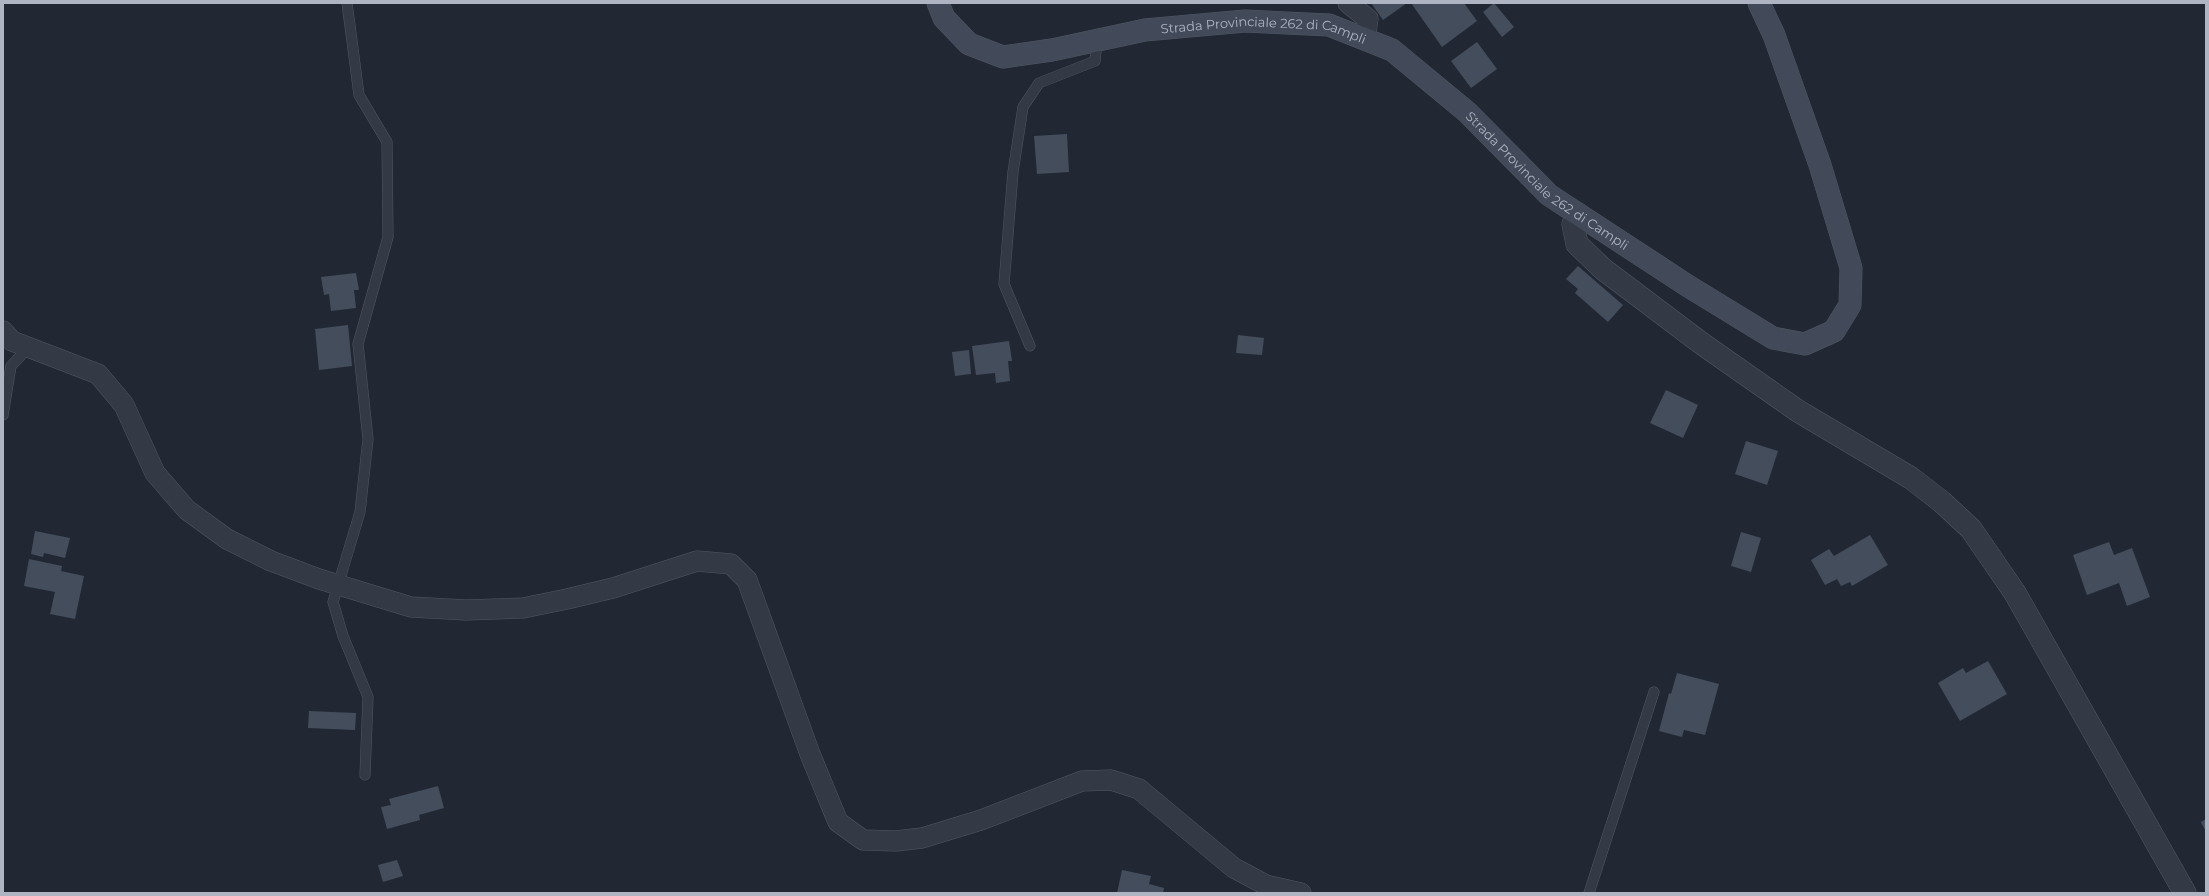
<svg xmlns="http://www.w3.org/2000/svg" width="2209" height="896" font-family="Montserrat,sans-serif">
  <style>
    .building { fill: #444d5c }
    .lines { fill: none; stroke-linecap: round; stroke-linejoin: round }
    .service-casing { stroke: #515763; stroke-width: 11 }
    .minor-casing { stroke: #515763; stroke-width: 21 }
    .tertiary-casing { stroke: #515763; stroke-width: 23 }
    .secondary-casing { stroke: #515763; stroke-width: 23 }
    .service { stroke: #343a45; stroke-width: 10 }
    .minor { stroke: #343a45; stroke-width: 20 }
    .tertiary { stroke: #343a45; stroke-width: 22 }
    .secondary { stroke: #424958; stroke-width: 22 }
    .labels { text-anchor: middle; stroke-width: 4; stroke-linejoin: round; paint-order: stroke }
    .street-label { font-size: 13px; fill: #aeb4c2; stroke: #191f29 }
  </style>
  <rect width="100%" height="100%" fill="#212834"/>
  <path class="building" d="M1371 3H1407L1383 20Z
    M1411 3H1464L1477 21 1442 47Z
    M1494 3 1514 27 1502 37 1483 12Z
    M1477 42 1497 69 1471 88 1451 61Z
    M1067 134 1069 172 1037 174 1034 136Z
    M1578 266 1623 305 1608 322 1575 293 1578 289 1566 279Z
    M356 273 359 290H354L356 308 331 311 329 294 324 295 321 277Z
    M348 325 352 366 319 370 315 329Z
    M1238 335 1264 338 1262 355 1236 353Z
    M1009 341 1012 361H1008L1010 381 996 383 995 373 976 375 972 346Z
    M969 350 971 374 955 376 952 352Z
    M1666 390 1698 405 1683 438 1650 423Z
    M1746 441 1778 451 1767 485 1735 474Z
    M35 531 70 538 65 558 44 553 43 557 31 554Z
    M1741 532 1761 538 1751 572 1731 566Z
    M1870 535 1888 565 1852 586 1850 582 1841 586 1837 579 1825 585 1811 560 1829 549 1834 556Z
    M2109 542 2114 555 2132 548 2150 597 2127 606 2119 583 2087 595 2073 555Z
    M29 559 62 566 61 571 84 576 75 619 50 614 55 592 24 586Z
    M1988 661 2007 694 1960 721 1938 683 1963 668 1966 673Z
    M1677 673 1719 684 1705 735 1684 730 1682 737 1659 731 1669 693 1671 694Z
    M309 711 356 713 355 730 308 728Z
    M438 786 444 808 419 815 420 820 387 829 381 807 391 805 389 799Z
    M2206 819V832L2201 822Z
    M397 860 403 876 383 882 378 865Z
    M1122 870 1151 876 1149 884 1164 888 1163 893H1117Z"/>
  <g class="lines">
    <g class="service-casing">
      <path id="service" d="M347 3 359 95 387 142 388 237 358 344 368 439 360 512 333 602 343 636 368 697 365 775
        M1030 346 1004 284 1013 172 1023 107 1039 83 1095 61 1097 41
        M3 415 11 366 29 347
        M1589 893 1654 692"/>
    </g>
    <g class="minor-casing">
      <path id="minor" d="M1348 3 1368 19 1365 39
        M3 331 12 341 98 374 124 405 155 473 187 510 227 539 271 561 319 579 411 607 466 610 523 608 567 599 613 588 697 561 731 564 747 580 810 754 838 822 863 840 896 841 922 838 981 820 1082 781 1111 780 1139 789 1234 868 1266 885 1301 893"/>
    </g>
    <g class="tertiary-casing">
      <path id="tertiary" d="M1578 214 1573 224 1577 244 1603 269 1701 343 1798 411 1911 478 1942 502 1971 529 2015 593 2185 893"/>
    </g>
    <g class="secondary-casing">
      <g id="secondary">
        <path id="s1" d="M938 3 944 18 969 44 1003 57 1052 50 1145 30 1245 21 1329 25 1392 50 1467 112 1549 195 1688 286 1773 338 1805 344 1834 331 1850 305 1851 268 1820 165 1774 35 1759 3"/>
      </g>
    </g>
    <use href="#service" class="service"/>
    <use href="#minor" class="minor"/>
    <use href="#tertiary" class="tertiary"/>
    <use href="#secondary" class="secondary"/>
  </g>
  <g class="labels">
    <g class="street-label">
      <text dy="5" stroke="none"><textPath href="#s1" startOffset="353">Strada Provinciale 262 di Campli</textPath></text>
      <text dy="5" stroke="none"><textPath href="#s1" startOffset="689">Strada Provinciale 262 di Campli</textPath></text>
    </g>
  </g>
  <rect width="2209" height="896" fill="none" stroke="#aeb4c2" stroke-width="8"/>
</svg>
